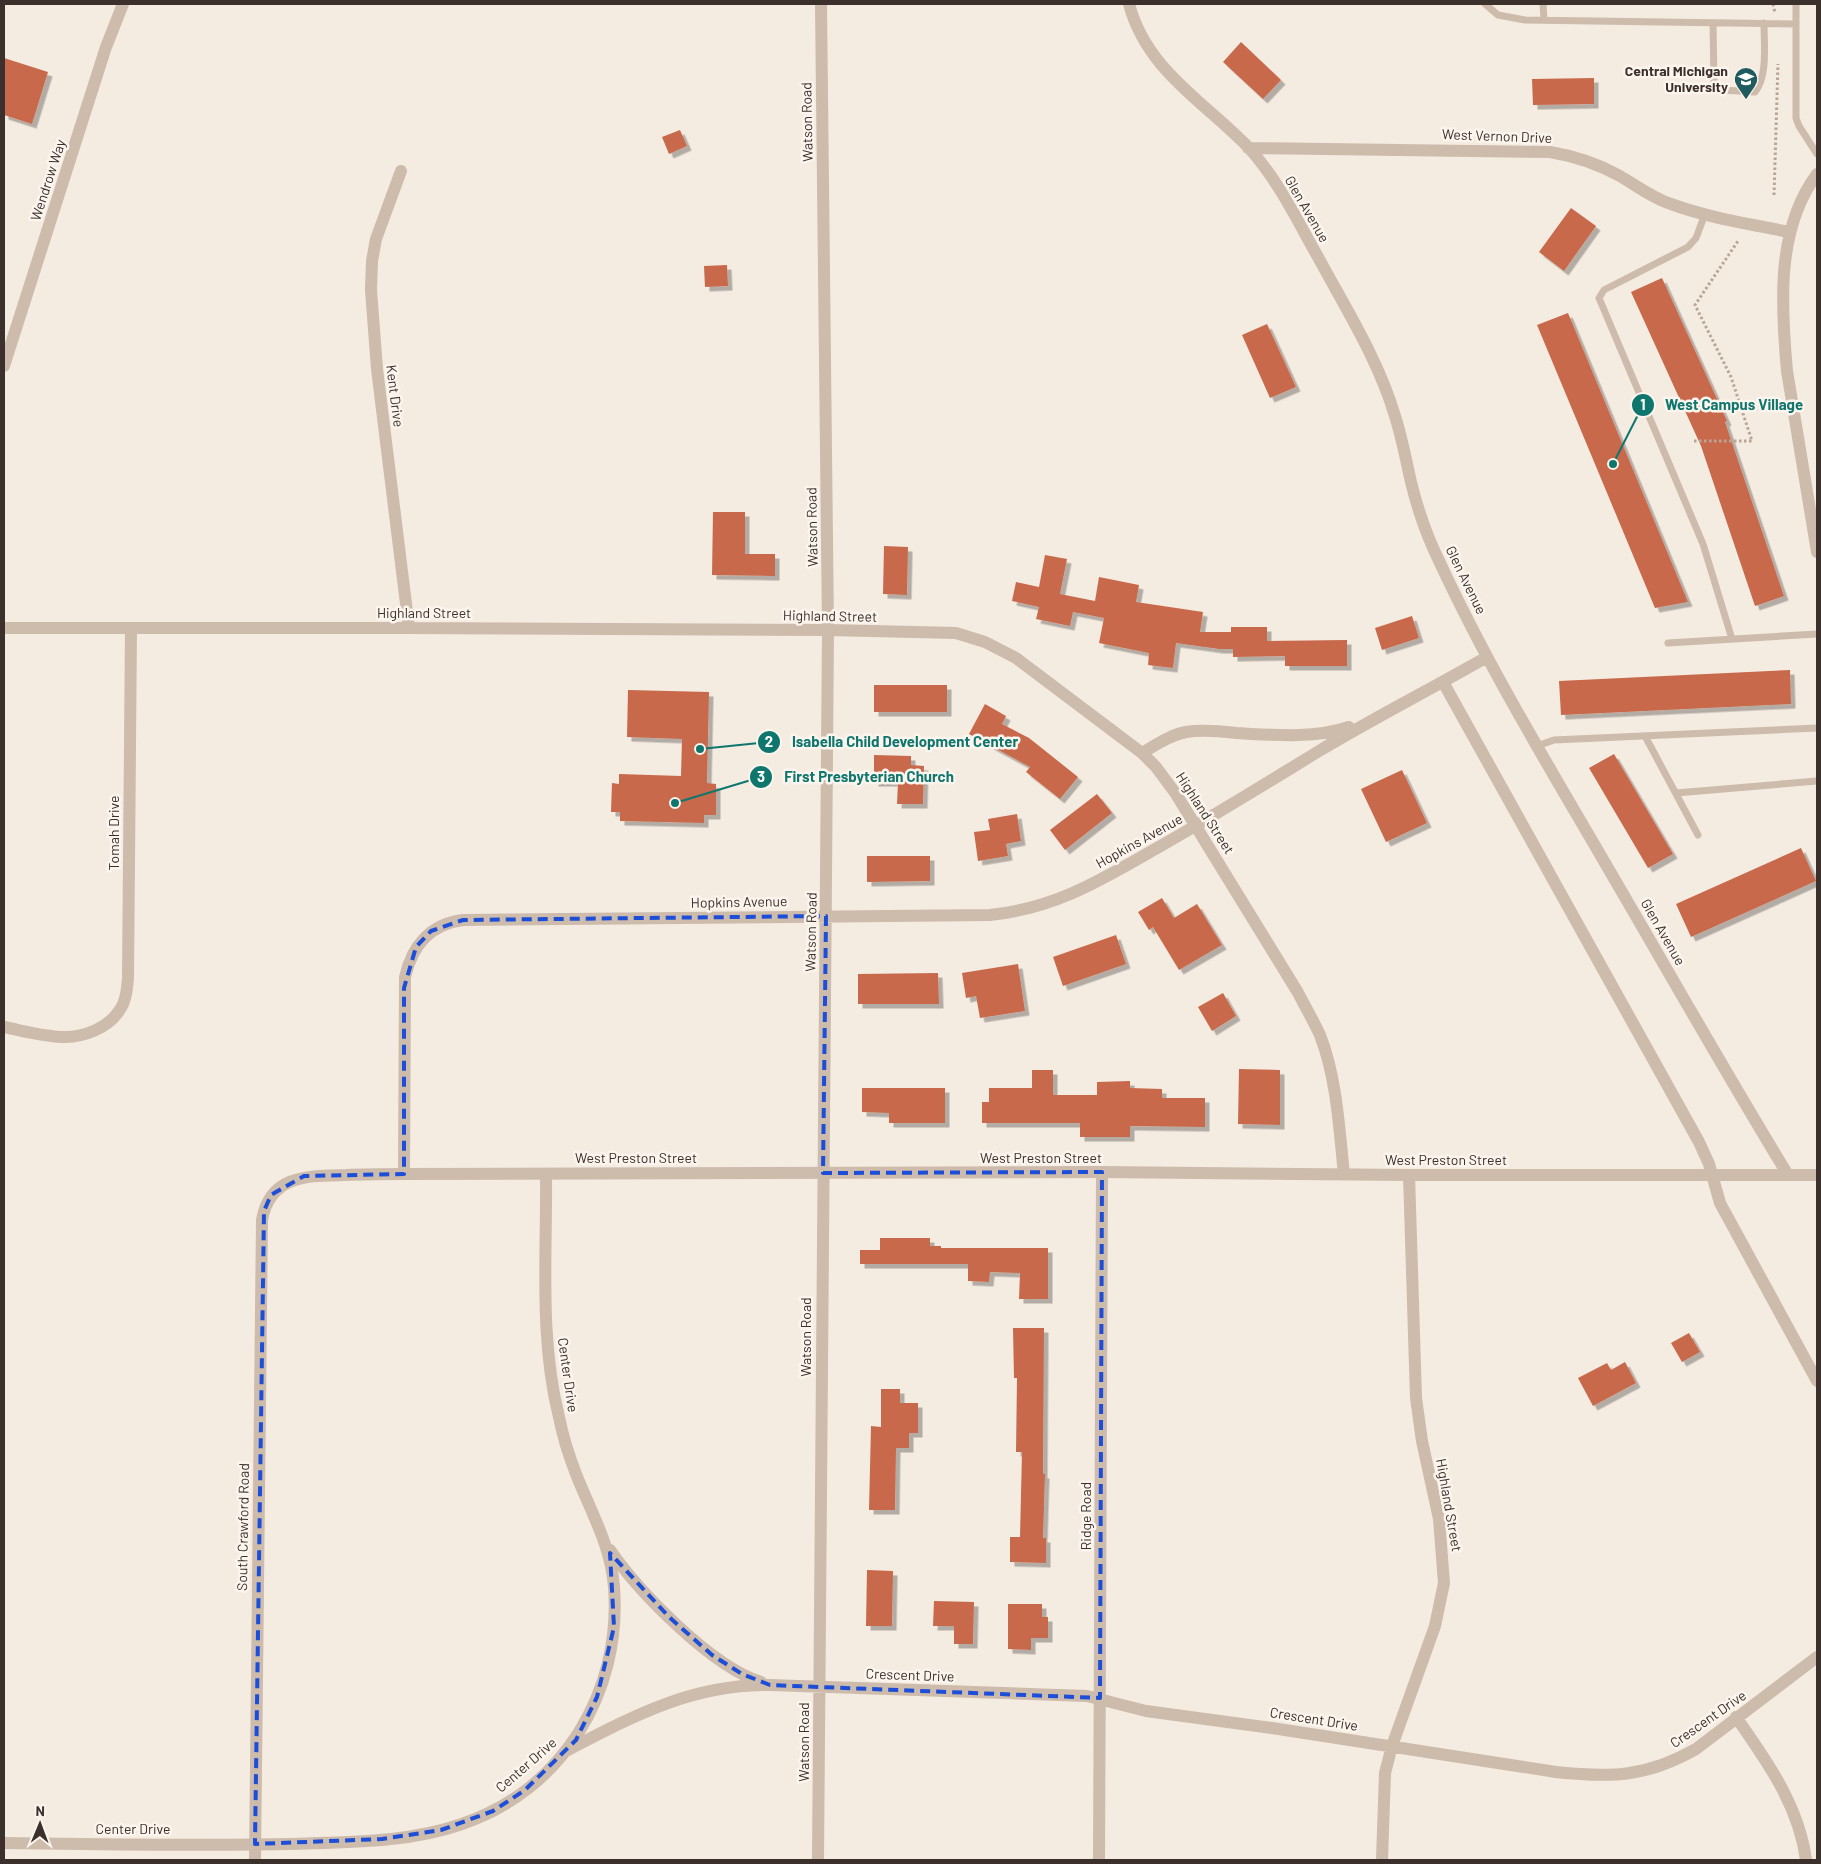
<svg xmlns="http://www.w3.org/2000/svg" width="1821" height="1864" font-family="Barlow,sans-serif">
  <style>
    .building { fill: #c8694b; filter: url(#shadow) }
    .lines { fill: none; stroke-linecap: round; stroke-linejoin: round }
    .path { stroke: #b9a596; stroke-width: 3; stroke-dasharray: 2.5 2.5; stroke-linecap: butt }
    .service { stroke: #cdbbac; stroke-width: 7 }
    .minor { stroke: #cdbbac; stroke-width: 12 }
    .tertiary { stroke: #cdbbac; stroke-width: 12 }
    .marked { fill: none; stroke: #1d4ed8; stroke-width: 4; stroke-dasharray: 10 6; stroke-linejoin: round }
    .labels { text-anchor: middle; stroke-width: 5; stroke-linejoin: round; paint-order: stroke }
    .poi-label { font-size: 14px; font-weight: bold; fill: #3b302b; stroke: #fbf5ee; text-anchor: end }
    .street-label { font-size: 14px; fill: #3b302b; stroke: #fbf5ee }
    .leader { fill: none; stroke: #0f766e; stroke-width: 2 }
    .callout-dot { fill: #0f766e; stroke: #fbf5ee; stroke-width: 2 }
    .mark-label { font-size: 15px; text-anchor: middle; font-weight: bold; fill: #fff }
    .callout-label { font-size: 15px; text-anchor: middle; font-weight: bold; fill: #0f766e; stroke: #fbf5ee; stroke-width: 5; stroke-linejoin: round; paint-order: stroke }
  </style>
  <defs>
    <filter id="shadow"><feDropShadow dx="4.5" dy="4.5" stdDeviation="0" flood-color="#0004"/></filter>
  </defs>
  <rect width="100%" height="100%" fill="#f4ebe1"/>
  <path class="building" d="M1241 42 1281 80 1263 99 1223 62Z
    M4 58 48 72 32 124 4 115Z
    M1594 78V104L1533 105 1532 79Z
    M680 130 687 146 669 154 662 137Z
    M1571 208 1596 226 1564 271 1539 252Z
    M727 265 728 286 705 287 704 266Z
    M1662 278 1727 421 1725 422 1784 596 1755 606 1701 446 1631 292Z
    M1568 313 1688 602 1655 608 1537 325Z
    M1267 324 1296 387 1270 398 1242 335Z
    M713 512H745V554H775V576L712 575Z
    M884 546 908 547 907 595 883 594Z
    M1045 555 1067 559 1060 594 1095 601 1099 577 1139 585 1136 602 1203 612 1200 632H1231V627H1267V641L1347 640V666H1285V656L1233 657V649H1219L1176 643 1173 668 1148 665 1149 653 1099 643 1104 618 1073 612 1070 626 1036 619 1039 607 1012 601 1016 582 1039 587Z
    M1412 616 1419 638 1382 650 1375 628Z
    M1790 670 1791 704 1561 715 1559 681Z
    M874 685H947V712H874Z
    M628 690 709 692 707 783 716 784V815H704V823L620 821V812H611L612 783 619 784V774L681 776 682 739 627 737Z
    M985 704 1006 716 1002 724 1029 738 1078 777 1060 799 1026 772 1030 767 969 734Z
    M1614 754 1673 854 1648 868 1589 768Z
    M874 755 911 756V765L924 766 923 804H897L898 782H874Z
    M1402 770 1427 823 1386 842 1361 789Z
    M1097 794 1112 813 1065 850 1050 830Z
    M1017 814 1021 841 1006 844 1008 856 978 861 974 832 990 830 988 819Z
    M1801 848 1816 881 1691 937 1676 904Z
    M867 856H930V881L867 882Z
    M1162 898 1174 918 1197 904 1222 945 1179 970 1153 927 1149 930 1138 912Z
    M1116 935 1126 964 1063 986 1053 957Z
    M1018 964 1025 1011 980 1018 976 996 966 998 962 973Z
    M938 973 939 1004H858V974Z
    M1223 993 1236 1016 1212 1031 1198 1007Z
    M1239 1069 1280 1070V1125L1238 1124Z
    M1032 1070H1053V1095H1097V1082L1130 1081V1088L1162 1089V1098H1205V1127L1130 1126V1137H1080V1123H982V1102H989V1088H1032Z
    M862 1088H945V1123H889V1113L862 1112Z
    M880 1238H930V1246H941V1248H1048V1299H1019L1020 1273 990 1272 989 1282 968 1281V1264H860V1250H880Z
    M1013 1328H1044L1043 1474H1045L1043 1538H1046V1563L1010 1562V1537H1020L1022 1452H1016L1017 1378H1014Z
    M1689 1333 1700 1352 1682 1362 1671 1343Z
    M1625 1362 1636 1383 1593 1406 1578 1378 1607 1363 1611 1370Z
    M881 1389H900V1403H918V1433H909V1448H896L895 1510H869L871 1426 881 1427Z
    M867 1570 893 1571 892 1626H866Z
    M934 1601 974 1602 973 1644H954V1626H933Z
    M1008 1604H1042V1617H1048V1638H1031V1650L1008 1649Z"/>
  <g class="lines">
    <path class="path" d="M1773 4 1775 13
      M1774 195 1778 64
      M1694 441H1752L1731 377 1695 305 1738 241"/>
    <path class="service" d="M1485 4 1498 15 1525 20 1795 24
      M1543 4 1544 20
      M1796 4V118L1799 126 1817 154
      M1713 23 1714 81 1717 88 1723 90 1755 92C1768 76 1764 43 1764 23
      M1705 214 1696 238 1688 247 1604 290 1599 298 1703 544 1732 639
      M1668 643 1817 634
      M1645 736 1698 835
      M1537 746 1554 740 1817 728
      M1676 793 1817 781"/>
    <path class="minor" d="M1129 4C1147 71 1204 101 1249 148 1278 180 1297 220 1318 257 1346 309 1378 359 1395 416 1402 438 1406 460 1411 482 1418 511 1428 539 1441 565 1489 668 1548 765 1605 863 1666 967 1725 1072 1788 1175
      M1248 148 1550 152C1574 156 1596 163 1618 175 1636 185 1652 198 1671 204 1709 218 1750 224 1789 232
      M401 171 376 239 372 261 371 290 377 369 409 628
      M4 366 106 47 123 4
      M4 628H409L828 630 956 633 985 642 1016 658 1142 753 1156 767 1176 794 1297 991C1305 1006 1313 1020 1320 1035 1337 1079 1339 1128 1344 1174
      M1443 682 1699 1142 1709 1164 1720 1203 1817 1381
      M1142 753C1156 745 1170 735 1186 732 1202 729 1220 731 1236 733 1273 735 1313 739 1349 727
      M4 1027C24 1031 45 1037 65 1037 84 1037 108 1028 119 1011 126 1002 127 989 128 978L131 628
      M404 1174 405 977C412 946 430 924 463 920L990 915C1056 908 1101 880 1157 848 1212 817 1265 784 1319 751 1374 718 1431 689 1487 657
      M610 1550C639 1592 712 1667 761 1682
      M1736 1717C1767 1761 1799 1806 1806 1860
      M566 1751C633 1716 692 1684 770 1685L1087 1696 1146 1711 1272 1728 1556 1772C1611 1778 1647 1777 1696 1749L1817 1657
      M4 1843C99 1844 195 1846 290 1844 347 1842 408 1843 462 1824 563 1790 622 1692 614 1587 611 1546 591 1512 576 1474 569 1456 563 1437 559 1417 539 1338 547 1254 546 1174
      M818 1860 828 630 821 4
      M1099 1860 1102 1172
      M1382 1860 1385 1773 1392 1746 1435 1626 1444 1583 1439 1519 1422 1441 1416 1398 1409 1175"/>
    <path class="tertiary" d="M1817 174C1776 229 1781 305 1787 371L1817 552
      M255 1860 262 1220C270 1174 309 1176 346 1175 366 1174 385 1174 404 1174L1102 1172 1409 1175H1817"/>
  </g>
  <path class="marked" d="M826 916 823 1173 1102 1172 1100 1698 770 1685 742 1674 712 1655 669 1617 610 1553 614 1627 597 1697 576 1740 525 1790 493 1811 441 1830 382 1839 255 1844 264 1211 271 1195 304 1176 404 1174V988L416 947 431 931 463 920Z"/>
  <defs>
    <g id="university-pin" transform="scale(1.25)"><path d="M0 17L-7.5 6A9.5 9.5 0 1 1 7.5 6Z" fill="#1f5a5e" stroke="#fbf5ee"/><path d="M0-5L7-2L0 1L-7-2ZM-4 1L0 2.5L4 1V4Q0 6-4 4Z" fill="#fff"/></g>
  </defs>
  <g fill-rule="evenodd">
    <use href="#university-pin" x="1746" y="79"/>
  </g>
  <g class="labels">
    <g class="poi-label">
      <text x="1728" y="76">Central Michigan<tspan x="1728" dy="16">University</tspan></text>
    </g>
    <g class="street-label">
      <text transform="translate(807 122) rotate(-91)" y="5">Watson Road</text>
      <text transform="translate(1497 136) rotate(2)" y="5">West Vernon Drive</text>
      <text transform="translate(48 180) rotate(-72)" y="5">Wendrow Way</text>
      <text transform="translate(1307 209) rotate(60)" y="5">Glen Avenue</text>
      <text transform="translate(395 396) rotate(83)" y="5">Kent Drive</text>
      <text transform="translate(812 527) rotate(-91)" y="5">Watson Road</text>
      <text transform="translate(1466 580) rotate(64)" y="5">Glen Avenue</text>
      <text x="424" y="618">Highland Street</text>
      <text transform="translate(830 616) rotate(1)" y="5">Highland Street</text>
      <text transform="translate(1205 813) rotate(57)" y="5">Highland Street</text>
      <text transform="translate(114 833) rotate(-90)" y="5">Tomah Drive</text>
      <text transform="translate(1139 841) rotate(-29)" y="5">Hopkins Avenue</text>
      <text transform="translate(739 902) rotate(-1)" y="5">Hopkins Avenue</text>
      <text transform="translate(811 932) rotate(-89)" y="5">Watson Road</text>
      <text transform="translate(1663 932) rotate(60)" y="5">Glen Avenue</text>
      <text x="636" y="1163">West Preston Street</text>
      <text x="1041" y="1163">West Preston Street</text>
      <text x="1446" y="1165">West Preston Street</text>
      <text transform="translate(806 1337) rotate(-90)" y="5">Watson Road</text>
      <text transform="translate(568 1375) rotate(82)" y="5">Center Drive</text>
      <text transform="translate(1449 1505) rotate(80)" y="5">Highland Street</text>
      <text transform="translate(1086 1516) rotate(-90)" y="5">Ridge Road</text>
      <text transform="translate(243 1527) rotate(-89)" y="5">South Crawford Road</text>
      <text transform="translate(910 1675) rotate(2)" y="5">Crescent Drive</text>
      <text transform="translate(1314 1719) rotate(9)" y="5">Crescent Drive</text>
      <text transform="translate(1708 1719) rotate(-35)" y="5">Crescent Drive</text>
      <text transform="translate(804 1742) rotate(-90)" y="5">Watson Road</text>
      <text transform="translate(526 1765) rotate(-41)" y="5">Center Drive</text>
      <text x="133" y="1834">Center Drive</text>
    </g>
  </g>
  <path class="leader" d="M1613 464L1643 405M700 749L769 742M675 803L761 777"/>
  <g class="callout-dot">
    <circle cx="1613" cy="464" r="5"/>
    <circle cx="700" cy="749" r="5"/>
    <circle cx="675" cy="803" r="5"/>
    <circle cx="1643" cy="405" r="12"/>
    <circle cx="769" cy="742" r="12"/>
    <circle cx="761" cy="777" r="12"/>
  </g>
  <g class="mark-label">
    <text x="1643" y="410">1</text>
    <text x="769" y="747">2</text>
    <text x="761" y="782">3</text>
  </g>
  <g class="callout-label">
    <text x="1734" y="410">West Campus Village</text>
    <text x="905" y="747">Isabella Child Development Center</text>
    <text x="869" y="782">First Presbyterian Church</text>
  </g>
  <rect width="1821" height="1864" fill="none" stroke="#3b302b" stroke-width="10"/>
  <g transform="translate(40 1824) rotate(1)" stroke="#fbf5ee" stroke-width="4" paint-order="stroke">
  <path d="M0-4L9 19L0 12L-9 19Z" fill="#3b302b"/>
  <text y="-8" font-size="14" font-weight="bold" text-anchor="middle" fill="#3b302b">N</text>
  </g>
</svg>
